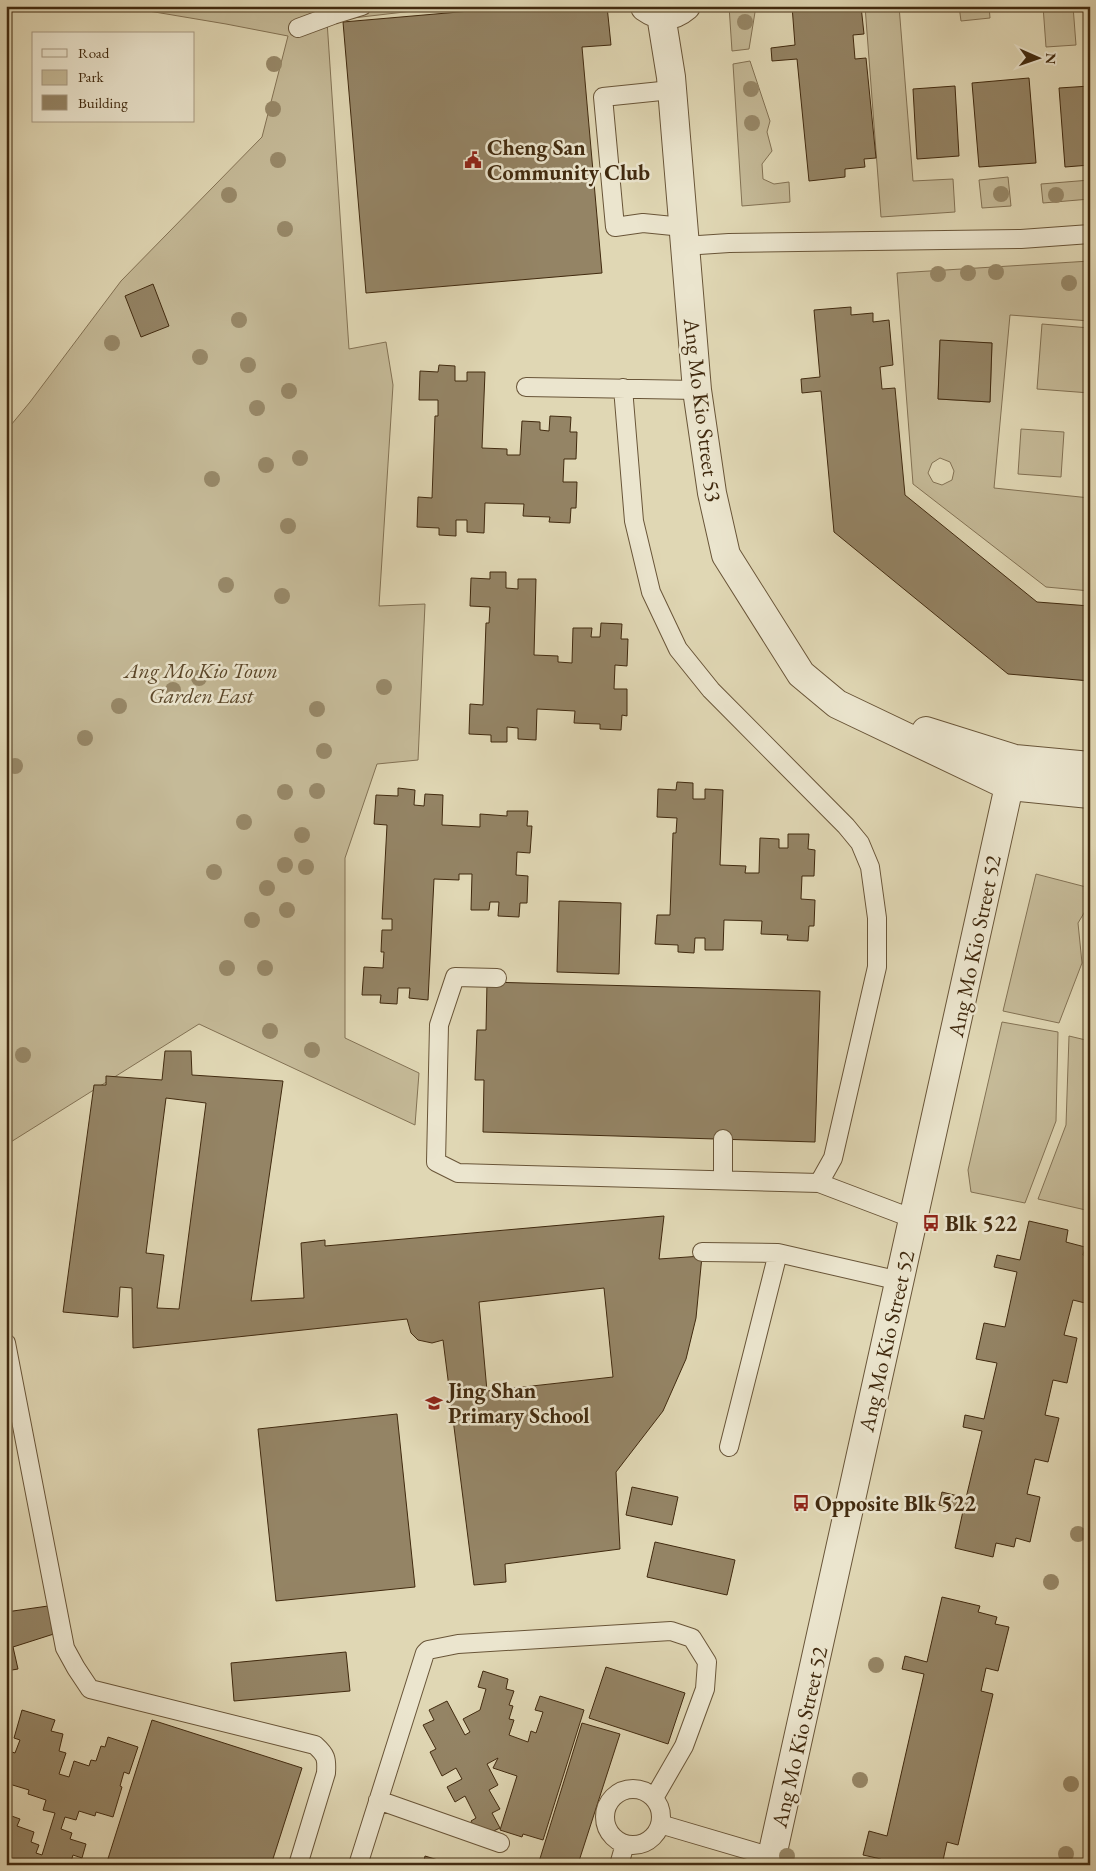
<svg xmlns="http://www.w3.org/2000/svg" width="1096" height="1871" font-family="'EB Garamond',serif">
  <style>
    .green { fill: #c5ba98; stroke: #837254; fill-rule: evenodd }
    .building { fill: #948465; stroke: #412a0f; fill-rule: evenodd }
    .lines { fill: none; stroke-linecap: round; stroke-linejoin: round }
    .service-casing { stroke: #695538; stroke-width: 20 }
    .minor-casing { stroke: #695538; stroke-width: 30 }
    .service { stroke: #ebe5ce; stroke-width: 18 }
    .minor { stroke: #ebe5ce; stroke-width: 28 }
    .tree { fill: #978868 }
    .labels { text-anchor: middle; stroke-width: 5; stroke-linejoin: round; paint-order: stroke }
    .poi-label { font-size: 22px; font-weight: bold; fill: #412a0f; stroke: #ebe5ce; text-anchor: start }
    .street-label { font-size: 22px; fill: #412a0f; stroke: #ebe5ce }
    .park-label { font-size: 22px; font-style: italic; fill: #5b472a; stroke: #ebe5ce }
  </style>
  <rect width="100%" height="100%" fill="#e0d7b4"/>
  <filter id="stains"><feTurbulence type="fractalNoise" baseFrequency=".004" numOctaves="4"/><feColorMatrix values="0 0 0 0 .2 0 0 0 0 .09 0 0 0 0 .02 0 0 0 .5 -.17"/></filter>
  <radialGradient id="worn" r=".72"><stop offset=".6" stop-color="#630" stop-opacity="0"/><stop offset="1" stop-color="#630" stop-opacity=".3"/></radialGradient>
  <path class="green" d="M119 6H456L327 21 349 349 386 342 393 385 379 606 425 604 418 760 377 764 345 858V1038L419 1073 415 1125 199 1024 6 1145V431L30 402 121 281 262 137 288 36 226 24Z
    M729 6H756L749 49 732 51Z
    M865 6H899L913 181 953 179 955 212 881 217Z
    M959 6H989L990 18 961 21Z
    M1043 6H1073L1076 45 1046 47Z
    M750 61 770 121 767 132 772 151 762 164 763 179 774 184 789 182 790 202 742 206 733 64Z
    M1008 177 1011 206 982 208 979 180Z
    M1090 180V199L1043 203 1041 184Z
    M1090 261V321L1010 315 994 488 1090 498V591L1046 587 913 484 897 273ZM940 341 992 343 990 402 938 399ZM940 458 950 462 954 471 952 480 942 485 933 482 928 473 932 463Z
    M1042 324 1090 328V393L1037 389Z
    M1021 429 1064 432 1061 477 1018 474Z
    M1036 874 1090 888V903L1078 923 1082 963 1059 1023 1003 1011Z
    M1002 1022 1058 1032 1056 1121 1025 1203 971 1192 968 1170Z
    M1069 1036 1090 1041V1211L1038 1199 1066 1125Z"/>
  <path class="building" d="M528 6H607L611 45 582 47 602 273 366 293 343 22Z
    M792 6H861L864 34 853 35 855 59 866 58 876 158 864 159 865 167 845 169V177L809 181 797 59 772 61 771 48 795 45Z
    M1029 78 1036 163 979 167 972 83Z
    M955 86 959 156 917 159 913 89Z
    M1090 86V165L1065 167 1059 88Z
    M153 284 169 326 141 337 125 296Z
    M851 307V315L873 313V322L889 320 893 365 880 367 882 389 895 388 905 495 1037 602 1090 606V681L1008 674 834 532 821 391 802 393 801 379 820 377 814 310Z
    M940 340 992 343 990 402 938 399Z
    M439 365 455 366V381H467V372H485L482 448 507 449V455H520L522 421 540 422V430L549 431 550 416 571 417 570 432H577L576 459H564L563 482H577L576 508H571L570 523 549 522 550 517 523 516 524 504 485 503 484 533 467 532V520H456V536L439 535V528L417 527 418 497 432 498 435 416H438V400H419L420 371 438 372Z
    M490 572H506V588L518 589V579H536L534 655 558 656V662L572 663 573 628H592L591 637H600L601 623 622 624 621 639H628L627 666 615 665 614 689H627V716L622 715 621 730 600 729V724L574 723 575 711 537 709 536 740 518 739V728L507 727V742H491V735L469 734 470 704 483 705 486 623H489L490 607 470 606 471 578 490 579Z
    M677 782 693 783V799H705V789L723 790 720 865 746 866 745 873H759L760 838 779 839V848H788V834H809L808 849 815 850 814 876H802L801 899 815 900 814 926H809L808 941 787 940 788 935 761 934 762 921 724 920 723 950H705V938H695L694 953 678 952V945L655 944 657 915H670L673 833H676L677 818 657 817 658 789 676 790Z
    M398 788 415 790 414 805 424 806 425 794 443 795 442 825 480 827V814L507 816V811H528L527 826H532L530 853 517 852 516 875 528 876 527 903H520L519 917 498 916 499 902H490L489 910H471L472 874H459V880L434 879 428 1000 409 998 410 988H398L397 1004 380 1003 381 995H362L364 967 383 968 384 952H381L382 930H392V919H382L387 825 374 824 376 795 398 796Z
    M559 901 621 903 619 974 557 972Z
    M487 982 820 991 815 1142 483 1132 484 1080H475L477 1030H486Z
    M165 1051H191L192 1075 283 1081 251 1301 304 1298 301 1243 325 1240V1246L664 1216 659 1259 702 1256 696 1318 686 1359 663 1411 616 1472 620 1549 505 1564 506 1582 474 1585 443 1340 432 1343 418 1340 411 1333 407 1319 133 1348 132 1288 120 1287 118 1317 63 1312 94 1085H106V1076L162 1080ZM166 1098 206 1103 179 1309 157 1308 164 1255 146 1253ZM604 1288 613 1377 487 1391 479 1302Z
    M1029 1221 1068 1230 1066 1242 1085 1247 1083 1255 1090 1257V1282L1085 1303 1073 1300 1064 1335 1077 1338 1067 1383 1053 1380 1045 1415 1059 1418 1048 1462 1035 1459 1027 1494 1040 1497 1030 1542 1016 1538 1014 1547 996 1543 993 1557 955 1548 963 1511 939 1505 942 1492 966 1498 982 1431 963 1427 965 1415 984 1419 997 1363 976 1359 984 1323 1005 1327 1017 1272 994 1267 997 1255 1020 1260Z
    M397 1414 415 1587 276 1601 258 1429Z
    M632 1487 678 1497 672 1525 626 1515Z
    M655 1542 735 1560 727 1595 647 1577Z
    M942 1597 980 1606 978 1612 997 1617 995 1624 1009 1627 998 1671 986 1668 981 1691 993 1694 958 1845 947 1842 942 1865H880L881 1859 863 1855 869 1831 887 1836 924 1674 902 1669 905 1656 927 1662Z
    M55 1605 60 1632 13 1647 18 1669 6 1671V1612Z
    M346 1652 350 1691 234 1701 231 1663Z
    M606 1667 685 1693 668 1744 589 1718Z
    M483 1671 508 1679 506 1689 514 1691 509 1705 513 1706 509 1719 514 1720 509 1735 528 1742 531 1731 536 1733 543 1712 535 1710 540 1696 584 1710 543 1840 523 1834 522 1837 500 1830 517 1776 493 1768 498 1758 487 1764 498 1785 489 1790 500 1809 492 1813 500 1828 487 1834H478L471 1821 476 1818 465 1796 455 1802 447 1787 462 1779 456 1768 442 1776 430 1752 436 1749 423 1725 434 1720 429 1710 447 1701 465 1735 470 1732 463 1719 480 1710 486 1689 478 1687Z
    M22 1710 55 1720 51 1731 63 1734 59 1751 66 1753 59 1774 69 1777 74 1761 89 1766 91 1760 96 1761 101 1746 105 1747 108 1737 138 1747 129 1774 124 1772 120 1786 122 1787 113 1817 96 1812 95 1816 79 1811 76 1820 65 1817 61 1829 72 1833 70 1839 86 1844 82 1858 73 1855 70 1865H6V1814L20 1819 17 1826 34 1832 31 1842 39 1845 36 1853 42 1855 55 1813 43 1810 46 1800 28 1794 29 1790 6 1783V1771L12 1752 15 1753 20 1740 14 1738Z
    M152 1720 302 1768 271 1865H106Z
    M582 1723 620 1734 579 1861 595 1865H538Z
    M425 1856 451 1864 423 1865Z"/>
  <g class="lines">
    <g class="service-casing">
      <path id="service" d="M298 28 333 15 362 6
        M671 90 603 97 615 227 643 223 683 227
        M684 246 729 243 1021 239 1090 234
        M526 387 697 390
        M623 388 634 521 651 592 678 649 711 690 846 826 860 843 870 867 877 918V967L833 1158 819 1183
        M497 978 455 977 439 1025 436 1162 458 1173 819 1183 914 1219
        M723 1180V1139
        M702 1252 778 1253 900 1281
        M6 1343 65 1648 76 1668 90 1689 315 1745C326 1755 327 1758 326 1773L298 1865
        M729 1447 778 1253
        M605 1817a28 28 0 1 1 56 0a28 28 0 1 1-56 0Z
        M378 1800 500 1843
        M660 1824 772 1857
        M358 1865 425 1653 428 1650 458 1644 671 1631 692 1638 707 1662 705 1689 684 1746 654 1798
        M619 1865 625 1844"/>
    </g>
    <g class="minor-casing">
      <path id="minor" d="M645 7C659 17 672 18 686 6
        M661 15 671 77 697 390 712 493 726 555 801 674 837 704 1009 786 1090 794
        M926 731 1015 759 1090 766
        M770 1865 1015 759"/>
    </g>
    <use href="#service" class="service"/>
    <use href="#minor" class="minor"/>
  </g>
  <g class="tree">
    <circle cx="745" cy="22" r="8"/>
    <circle cx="274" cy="64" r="8"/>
    <circle cx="751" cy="89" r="8"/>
    <circle cx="273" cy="109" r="8"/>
    <circle cx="752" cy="123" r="8"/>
    <circle cx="278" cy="160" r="8"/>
    <circle cx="1001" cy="194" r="8"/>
    <circle cx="229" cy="195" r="8"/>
    <circle cx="1056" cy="195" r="8"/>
    <circle cx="285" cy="229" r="8"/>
    <circle cx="996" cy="272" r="8"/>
    <circle cx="968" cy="273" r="8"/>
    <circle cx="938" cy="274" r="8"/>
    <circle cx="1069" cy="283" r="8"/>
    <circle cx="239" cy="320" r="8"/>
    <circle cx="112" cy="343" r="8"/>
    <circle cx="200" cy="357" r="8"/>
    <circle cx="248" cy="365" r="8"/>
    <circle cx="289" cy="391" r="8"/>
    <circle cx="257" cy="408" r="8"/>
    <circle cx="300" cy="458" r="8"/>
    <circle cx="266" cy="465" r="8"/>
    <circle cx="212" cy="479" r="8"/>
    <circle cx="288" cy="526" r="8"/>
    <circle cx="226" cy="585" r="8"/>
    <circle cx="282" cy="596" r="8"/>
    <circle cx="199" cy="678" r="8"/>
    <circle cx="384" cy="687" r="8"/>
    <circle cx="173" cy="690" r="8"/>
    <circle cx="119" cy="706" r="8"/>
    <circle cx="317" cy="709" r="8"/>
    <circle cx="85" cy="738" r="8"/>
    <circle cx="324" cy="751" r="8"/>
    <circle cx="15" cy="766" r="8"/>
    <circle cx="317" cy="791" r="8"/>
    <circle cx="285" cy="792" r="8"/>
    <circle cx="244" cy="822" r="8"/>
    <circle cx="302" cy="835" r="8"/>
    <circle cx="285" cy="865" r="8"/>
    <circle cx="306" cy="867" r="8"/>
    <circle cx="214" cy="872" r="8"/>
    <circle cx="267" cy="888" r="8"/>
    <circle cx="287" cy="910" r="8"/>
    <circle cx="252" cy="920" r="8"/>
    <circle cx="227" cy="968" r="8"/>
    <circle cx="265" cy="968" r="8"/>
    <circle cx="270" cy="1031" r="8"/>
    <circle cx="312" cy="1050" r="8"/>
    <circle cx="23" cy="1055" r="8"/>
    <circle cx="1078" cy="1534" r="8"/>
    <circle cx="1051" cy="1582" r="8"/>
    <circle cx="876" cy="1665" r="8"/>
    <circle cx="860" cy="1780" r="8"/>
    <circle cx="1071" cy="1784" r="8"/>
    <circle cx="1066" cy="1854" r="8"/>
    <circle cx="787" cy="1856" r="8"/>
  </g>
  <defs>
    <g id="civic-bare" transform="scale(1.35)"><path d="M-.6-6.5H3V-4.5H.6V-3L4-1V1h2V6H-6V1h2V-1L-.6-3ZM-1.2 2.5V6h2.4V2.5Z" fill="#8f2418" stroke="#ebe5ce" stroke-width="2.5" paint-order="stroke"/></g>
    <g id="bus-bare" transform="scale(1.35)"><path d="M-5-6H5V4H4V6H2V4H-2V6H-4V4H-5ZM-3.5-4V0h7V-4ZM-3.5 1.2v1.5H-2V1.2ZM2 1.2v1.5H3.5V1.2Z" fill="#8f2418" stroke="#ebe5ce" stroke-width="2.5" paint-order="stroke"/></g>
    <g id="school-bare" transform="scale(1.35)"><path d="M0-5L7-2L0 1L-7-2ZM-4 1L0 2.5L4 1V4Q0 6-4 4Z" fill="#8f2418" stroke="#ebe5ce" stroke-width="2.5" paint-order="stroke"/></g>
  </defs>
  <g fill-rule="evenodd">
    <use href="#civic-bare" x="473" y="160"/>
    <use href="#bus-bare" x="931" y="1223"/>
    <use href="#school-bare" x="434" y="1403"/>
    <use href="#bus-bare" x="801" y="1503"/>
  </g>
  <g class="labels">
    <g class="poi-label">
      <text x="487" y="155">Cheng San<tspan x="487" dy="25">Community Club</tspan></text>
      <text x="945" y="1231">Blk 522</text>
      <text x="448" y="1398">Jing Shan<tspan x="448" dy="25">Primary School</tspan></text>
      <text x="815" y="1511">Opposite Blk 522</text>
    </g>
    <g class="street-label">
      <text transform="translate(703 410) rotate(83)" y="8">Ang Mo Kio Street 53</text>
      <text transform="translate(974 946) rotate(-78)" y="8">Ang Mo Kio Street 52</text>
      <text transform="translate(886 1341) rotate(-77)" y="8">Ang Mo Kio Street 52</text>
      <text transform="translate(799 1737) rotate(-77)" y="8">Ang Mo Kio Street 52</text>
    </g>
    <g class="park-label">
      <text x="201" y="678">Ang Mo Kio Town<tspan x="201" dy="25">Garden East</tspan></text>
    </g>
  </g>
  <rect width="1096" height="1871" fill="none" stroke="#e0d7b4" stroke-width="25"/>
  <rect x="8" y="8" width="1081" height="1856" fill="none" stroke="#412a0f" stroke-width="2.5"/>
  <rect x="12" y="12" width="1071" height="1846" fill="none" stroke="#412a0f"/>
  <rect x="32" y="32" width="162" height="90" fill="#ebe5ce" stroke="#a79a82"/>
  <rect x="42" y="49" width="25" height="8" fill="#ebe5ce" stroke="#a79a82"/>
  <text x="78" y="58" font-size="15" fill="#412a0f">Road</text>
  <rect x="42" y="70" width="25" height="15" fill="#c5ba98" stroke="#a79a82"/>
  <text x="78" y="82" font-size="15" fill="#412a0f">Park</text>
  <rect x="42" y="95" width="25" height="15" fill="#948465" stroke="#a79a82"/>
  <text x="78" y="108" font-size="15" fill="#412a0f">Building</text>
  <g transform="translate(1038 58) rotate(92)" stroke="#ebe5ce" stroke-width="4" paint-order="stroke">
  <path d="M0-4L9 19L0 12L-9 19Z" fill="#412a0f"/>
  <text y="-8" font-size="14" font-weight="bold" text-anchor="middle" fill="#412a0f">N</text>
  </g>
  <rect width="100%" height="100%" filter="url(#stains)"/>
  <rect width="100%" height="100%" fill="url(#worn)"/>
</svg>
